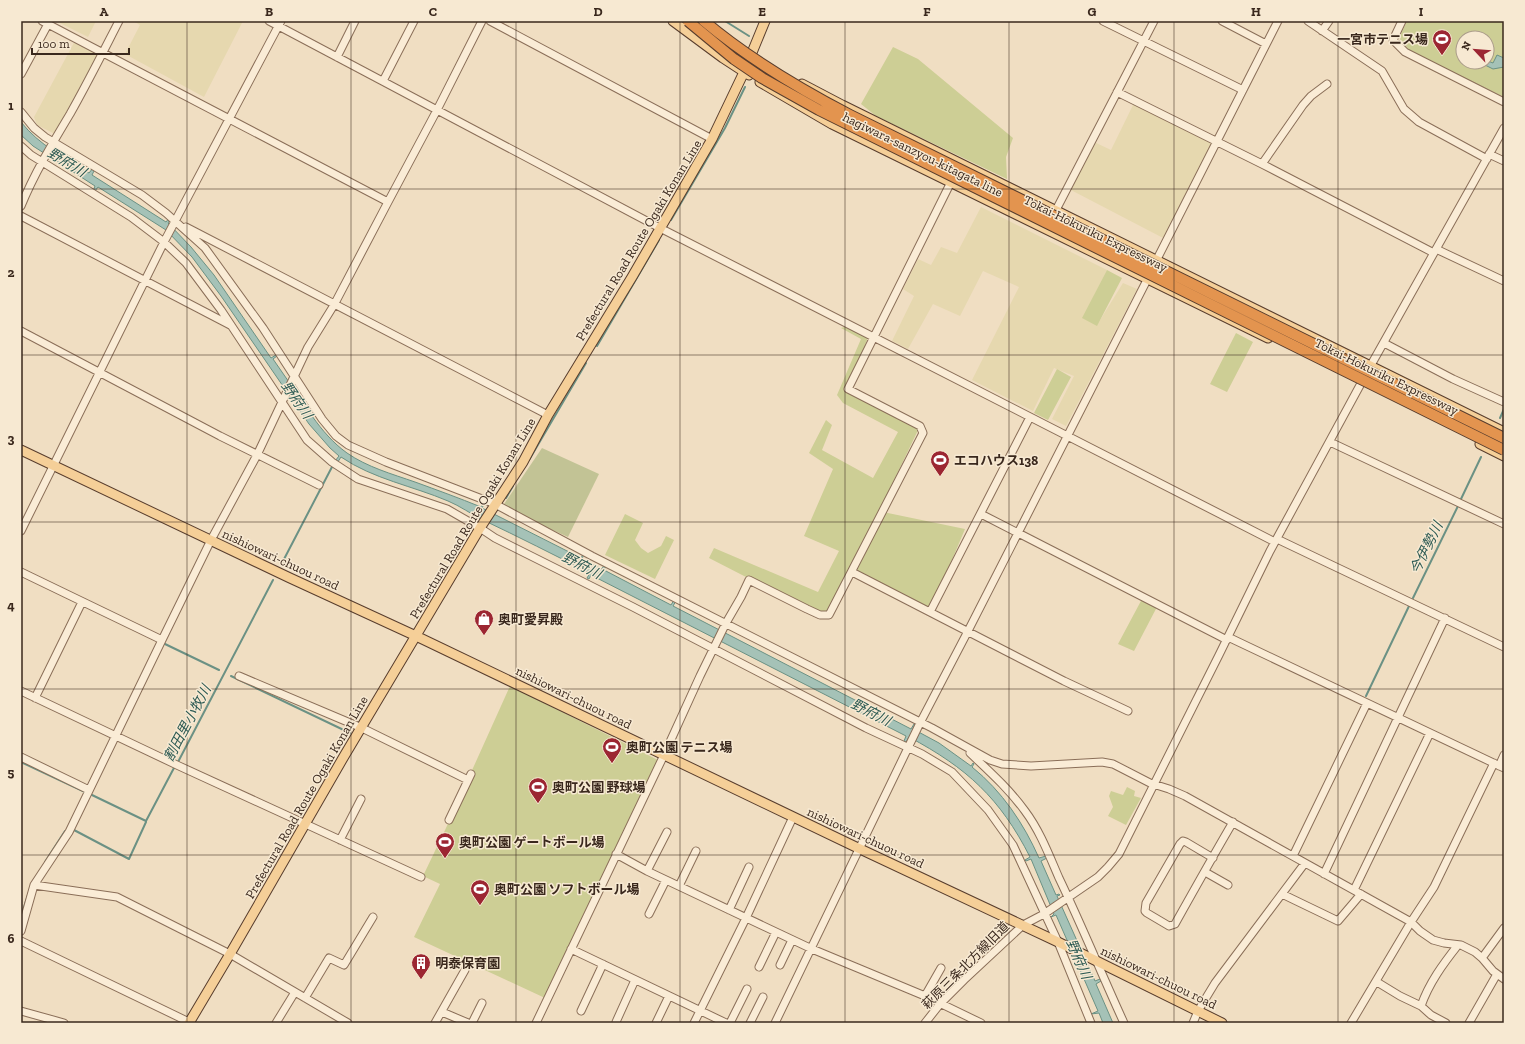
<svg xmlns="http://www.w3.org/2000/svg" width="1525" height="1044" font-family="'Zilla Slab','Noto Sans JP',serif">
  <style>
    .farmland { fill: #e6d8af }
    .green { fill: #cdce95; fill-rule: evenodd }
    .cemetery { fill: #c2c395 }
    .water { fill: #a5c2b7; stroke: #6b9184 }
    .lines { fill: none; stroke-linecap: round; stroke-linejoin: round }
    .stream { stroke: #6b9184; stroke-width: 2 }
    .minor-casing { stroke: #8a6e58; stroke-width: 9 }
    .major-casing { stroke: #583d2d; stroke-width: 11 }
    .minor { stroke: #faecd6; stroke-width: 7 }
    .major { stroke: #f5cf98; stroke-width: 9 }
    .highway-bridge-casing { stroke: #583d2d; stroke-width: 12; stroke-linecap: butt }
    .highway-bridge { stroke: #e3944f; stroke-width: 10 }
    .grid { fill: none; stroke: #3a281d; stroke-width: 1; stroke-opacity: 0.55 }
    .labels { text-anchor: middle; stroke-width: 3; stroke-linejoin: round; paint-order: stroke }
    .poi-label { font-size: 13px; font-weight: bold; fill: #3a281d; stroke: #f7e9d2; text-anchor: start }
    .street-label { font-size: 13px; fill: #3a281d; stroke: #f7e9d2 }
    .water-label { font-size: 14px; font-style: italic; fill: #2c5a53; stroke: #f7e9d2 }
    .neatline { fill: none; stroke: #3a281d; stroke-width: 1.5 }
    .grid-label { font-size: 13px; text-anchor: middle; font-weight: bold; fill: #3a281d }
  </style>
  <rect width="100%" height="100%" fill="#f0dec2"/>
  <path class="farmland" d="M56 21H96L88 37Z
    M133 21H243L204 97 125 54 140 25Z
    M76 39 102 53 57 135 37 125 34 117Z
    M1135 101 1215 144 1165 239 1069 189 1092 141 1111 150Z
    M981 207 1107 270 1083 318 1097 325 1123 283 1137 289 1066 426 1052 419 1074 376 1054 368 1033 411 972 380 1019 287 983 271 960 316 933 304 908 349 892 341 914 296 903 289 918 259 931 265 941 247 957 253Z"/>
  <path class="green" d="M1407 21H1504V97L1410 51 1399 38ZM1463 38H1487V62H1463Z
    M893 47 918 59 1013 138 1006 157 1007 179 876 116 861 104Z
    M1107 270 1122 278 1097 326 1082 318Z
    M844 327 869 335 848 389 920 426 831 612 820 615 709 558 714 548 818 592 839 551 804 536 833 469 809 453 826 420 832 425 822 450 873 478 898 432 843 403 837 395 861 339 841 328Z
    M1236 333 1253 342 1227 392 1210 384Z
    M1057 369 1071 377 1048 420 1034 413Z
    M883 512 965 529 930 612 855 573Z
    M625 514 643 523 635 540 641 548 648 553 661 546 666 536 674 540 655 579 605 555Z
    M1142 599 1158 605 1134 651 1118 644Z
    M510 686 658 760 545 998 414 937 440 884 423 876 446 828Z
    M1127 787 1135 791 1134 796 1141 798 1126 825 1108 816 1113 807 1109 796 1111 791 1123 795Z"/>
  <path class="cemetery" d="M542 448 599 474 568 537 502 507Z"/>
  <path class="water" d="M1497 55 1504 58V67L1493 69 1485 65 1488 61 1493 63Z
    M21 122C39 145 65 158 89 173L93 168 95 169 92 175 166 222 170 217 171 218 168 223 191 247 214 275 271 358 276 355 277 356 273 359 311 414 315 411 316 412 312 416C322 430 333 443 347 453 367 467 392 474 415 482 437 490 459 498 481 507L483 502H485L482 508 581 558 583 554H584L582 559 602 569 604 565 606 566 604 570 671 605 674 600 676 601 673 606 911 729 914 724H915L913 729 939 743 971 766 973 763 974 764 972 767C1002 791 1024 824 1039 858L1046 856 1047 858 1041 861 1056 895 1059 894 1060 895 1057 896 1095 981 1100 979 1101 981 1096 984 1113 1023H1103L1099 1013 1091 1014 1098 1011 1056 915 1051 917 1054 914 1031 859 1026 861 1025 860 1030 857C1000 798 967 768 909 737L906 742 904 741 906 736 591 575 589 579 587 578 590 573C554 555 519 537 483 520 471 514 460 506 448 501 413 486 373 479 341 457L334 468 331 466 339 456 330 448 309 424 221 296 192 257 166 230 98 187 95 191H93L95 186 33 146 21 135Z"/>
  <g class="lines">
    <path class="stream" d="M725 21 749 36
      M671 220 725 128 745 87
      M597 346 659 240
      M1500 418 1504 409
      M529 460 586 363
      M506 498 513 486
      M1461 499 1481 457
      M282 563 333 465
      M1413 598 1458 506
      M165 644 219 670
      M231 676 350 733
      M1366 696 1410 604
      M21 762 85 792
      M178 762 273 580
      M92 795 146 821 175 766
      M74 830 129 859 146 822
      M45 862 65 831
      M21 916 32 883"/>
    <g class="minor-casing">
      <path id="minor" d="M42 21 388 202
        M269 21 660 228 1275 542
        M490 21 712 139
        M1103 21 1243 90
        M1222 21 1266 44
        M1308 21 1382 71 1404 109 1419 122 1487 159
        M1402 21 1393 40 1405 52 1504 102
        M1322 31 1329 21
        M337 57 355 21
        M21 74 48 24
        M383 81 414 21
        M1117 92 1262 164 1434 253
        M21 112 34 128 45 137 142 195 166 213 205 248 263 328 322 419 336 436 348 445 386 462 495 504 592 556 932 728 990 760 1002 764 1031 766 1102 762 1113 764 1150 783 1169 789 1185 796 1411 922 1420 931 1433 940 1444 943 1461 945 1475 952 1482 958 1493 971 1504 979
        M21 146 31 155 131 217 164 242 186 263 221 310 307 440 332 462 358 479 447 509 480 528 495 538 633 607 866 728 922 754 952 772 988 810 1013 845 1058 942 1091 1023
        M1489 154 1504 161
        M1262 164 1303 105 1311 96 1327 84
        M21 206C34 174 52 144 70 114 87 84 103 52 119 21
        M1056 210 1154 21
        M21 216 230 325
        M186 227 548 415
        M1436 249 1504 281
        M1154 265 1278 21
        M21 331 220 436 319 485
        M1384 343 1453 379 1504 402
        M1330 442 1504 524
        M981 514 1227 640
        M21 531 164 242 281 21
        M1277 539 1504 647
        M21 572 162 640
        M852 572 1064 681 1128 711
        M930 612 1030 417
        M1228 637 1504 768
        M239 676 362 728 468 780
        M21 691 179 766 421 877
        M35 698 82 602
        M970 753C990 772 1009 789 1025 811 1040 831 1049 855 1059 878 1082 926 1102 975 1124 1023
        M21 757 89 790
        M1499 766 1504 755
        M449 820 471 774
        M340 840 361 799
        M616 854 647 871 812 949 925 996 981 1023
        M1293 856 1367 703
        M1213 858 1186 842 1183 841 1180 844 1146 903 1145 911 1147 913 1169 926 1175 924C1194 890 1213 856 1233 822
        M647 871 667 832
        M1205 872 1228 885
        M1324 874 1445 618
        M34 885 117 897 230 954 348 1023
        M679 886 696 851
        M1354 890 1430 733
        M1282 894 1338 921 1361 894
        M729 910 749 867
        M649 914 666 880
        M21 931 34 885 69 832 162 640 211 540 257 455 308 347 334 305 388 202 437 110 482 21
        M21 941 189 1022
        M571 949 726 1023
        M1482 958 1504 928
        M780 965 792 940
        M759 967 776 932
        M1377 982 1400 996 1421 1006 1431 1015 1446 1023
        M925 996 941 968
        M305 998 329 958 344 965 373 917
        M1421 1006C1429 983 1443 964 1458 945
        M21 1011 64 1023
        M581 1011 603 964
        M442 1012 468 1023
        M616 1022 635 980
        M276 1023 295 992
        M435 1023 465 970
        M472 1023 482 1003
        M536 1023 664 755 700 676 726 623 741 597 749 580 807 609 820 615H829L923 433 920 426 848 389 951 182
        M656 1023 669 996
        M694 1023 746 918 793 817
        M730 1023 747 989
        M750 1023 763 997
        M775 1023 920 723 968 631 1149 276
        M925 1023 940 1004 964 980 1023 925 1044 914 1098 877 1108 867 1119 854 1219 655 1270 551 1371 365 1504 128
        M1193 1023 1198 1011 1215 983 1305 863
        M1351 1023 1411 922 1434 887 1494 763
        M1469 1023 1497 974"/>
    </g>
    <g class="major-casing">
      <path id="major" d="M673 21 723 58 749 75
        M760 82 832 124 1268 338
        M802 84 842 105 1504 432
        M1480 444 1504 456
        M21 450 290 578 416 636 858 848 1058 942 1222 1023
        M189 1023 230 954 343 758 480 528 523 462 548 415 632 277 712 139 744 72 765 21"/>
    </g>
    <use href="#minor" class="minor"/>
    <use href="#major" class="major"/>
    <g class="highway-bridge-casing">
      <path id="highway-bridge" d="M688 21 734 59 762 78 819 110 1504 450
        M704 21C749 59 798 88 850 115L1504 438"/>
    </g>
    <use href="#highway-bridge" class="highway-bridge"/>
  </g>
  <path class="grid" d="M187 21V1023M351 21V1023M516 21V1023M680 21V1023M845 21V1023M1009 21V1023M1174 21V1023M1338 21V1023M21 189H1504M21 355H1504M21 522H1504M21 689H1504M21 855H1504"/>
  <defs>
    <g id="stadium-pin" transform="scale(1)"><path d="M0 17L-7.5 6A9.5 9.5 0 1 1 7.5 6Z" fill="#9c2632" stroke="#f7e9d2"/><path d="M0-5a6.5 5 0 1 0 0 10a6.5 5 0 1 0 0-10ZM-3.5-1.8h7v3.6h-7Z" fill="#fff"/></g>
    <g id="shop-pin" transform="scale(1)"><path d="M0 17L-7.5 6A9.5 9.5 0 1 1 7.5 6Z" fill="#9c2632" stroke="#f7e9d2"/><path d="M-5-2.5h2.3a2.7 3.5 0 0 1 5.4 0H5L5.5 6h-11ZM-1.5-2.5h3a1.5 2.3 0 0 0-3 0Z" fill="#fff"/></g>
    <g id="building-pin" transform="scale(1)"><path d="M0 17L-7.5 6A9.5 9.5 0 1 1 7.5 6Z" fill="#9c2632" stroke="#f7e9d2"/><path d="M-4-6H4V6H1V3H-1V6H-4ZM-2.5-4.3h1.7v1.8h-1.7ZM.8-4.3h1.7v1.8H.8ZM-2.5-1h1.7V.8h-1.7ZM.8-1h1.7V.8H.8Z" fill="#fff"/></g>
  </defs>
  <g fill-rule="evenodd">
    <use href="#stadium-pin" x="1442" y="39"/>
    <use href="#stadium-pin" x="940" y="460"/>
    <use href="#shop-pin" x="484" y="619"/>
    <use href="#stadium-pin" x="612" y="747"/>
    <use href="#stadium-pin" x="538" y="787"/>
    <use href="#stadium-pin" x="445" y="842"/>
    <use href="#stadium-pin" x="480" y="889"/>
    <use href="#building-pin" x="421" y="963"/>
  </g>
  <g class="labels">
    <g class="poi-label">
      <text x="1428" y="44" text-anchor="end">一宮市テニス場</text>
      <text x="954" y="465">エコハウス138</text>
      <text x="498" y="624">奥町愛昇殿</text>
      <text x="626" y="752">奥町公園 テニス場</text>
      <text x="552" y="792">奥町公園 野球場</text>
      <text x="459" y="847">奥町公園 ゲートボール場</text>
      <text x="494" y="894">奥町公園 ソフトボール場</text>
      <text x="435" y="968">明泰保育園</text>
    </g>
    <g class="street-label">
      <text transform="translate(923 154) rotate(26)" y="5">hagiwara-sanzyou-kitagata line</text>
      <text transform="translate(1096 233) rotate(26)" y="5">Tokai-Hokuriku Expressway</text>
      <text transform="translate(638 240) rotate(-59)" y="5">Prefectural Road Route Ogaki Konan Line</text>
      <text transform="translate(1387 376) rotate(26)" y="5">Tokai-Hokuriku Expressway</text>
      <text transform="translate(472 518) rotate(-59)" y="5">Prefectural Road Route Ogaki Konan Line</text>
      <text transform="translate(281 559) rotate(25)" y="5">nishiowari-chuou road</text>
      <text transform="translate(574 697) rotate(26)" y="5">nishiowari-chuou road</text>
      <text transform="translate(306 797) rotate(-60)" y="5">Prefectural Road Route Ogaki Konan Line</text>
      <text transform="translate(866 837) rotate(25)" y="5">nishiowari-chuou road</text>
      <text transform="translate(965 965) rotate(-45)" y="5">萩原三条北方線旧道</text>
      <text transform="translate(1159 977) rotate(26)" y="5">nishiowari-chuou road</text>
    </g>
    <g class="water-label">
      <text transform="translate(67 162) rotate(31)" y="5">野府川</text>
      <text transform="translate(297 400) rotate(55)" y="5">野府川</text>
      <text transform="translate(1426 548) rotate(-64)" y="5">今伊勢川</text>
      <text transform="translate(582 565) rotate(27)" y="5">野府川</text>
      <text transform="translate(871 712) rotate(27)" y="5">野府川</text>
      <text transform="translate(187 723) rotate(-62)" y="5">割田里小牧川</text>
      <text transform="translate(1079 959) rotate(66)" y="5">野府川</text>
    </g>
  </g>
  <rect width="1525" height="1044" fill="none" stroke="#f7e9d2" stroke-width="44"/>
  <g transform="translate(1475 50) rotate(296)"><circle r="19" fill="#f7e9d2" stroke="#ab9c8a"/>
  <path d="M0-3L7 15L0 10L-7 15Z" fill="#9c2632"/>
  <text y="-6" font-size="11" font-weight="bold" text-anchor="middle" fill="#3a281d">N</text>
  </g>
  <path d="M32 48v6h97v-6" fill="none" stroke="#3a281d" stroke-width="2"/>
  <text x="38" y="48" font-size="12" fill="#3a281d" stroke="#f7e9d2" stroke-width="3" paint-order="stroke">100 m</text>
  <rect x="22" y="22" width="1481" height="1000" class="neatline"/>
  <g class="grid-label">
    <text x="104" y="16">A</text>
    <text x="269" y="16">B</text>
    <text x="433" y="16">C</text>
    <text x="598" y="16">D</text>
    <text x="762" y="16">E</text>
    <text x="927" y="16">F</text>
    <text x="1092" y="16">G</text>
    <text x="1256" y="16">H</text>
    <text x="1421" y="16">I</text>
    <text x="11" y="110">1</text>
    <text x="11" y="277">2</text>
    <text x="11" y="443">3</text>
    <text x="11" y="610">4</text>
    <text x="11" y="777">5</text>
    <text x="11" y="943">6</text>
  </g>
</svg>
